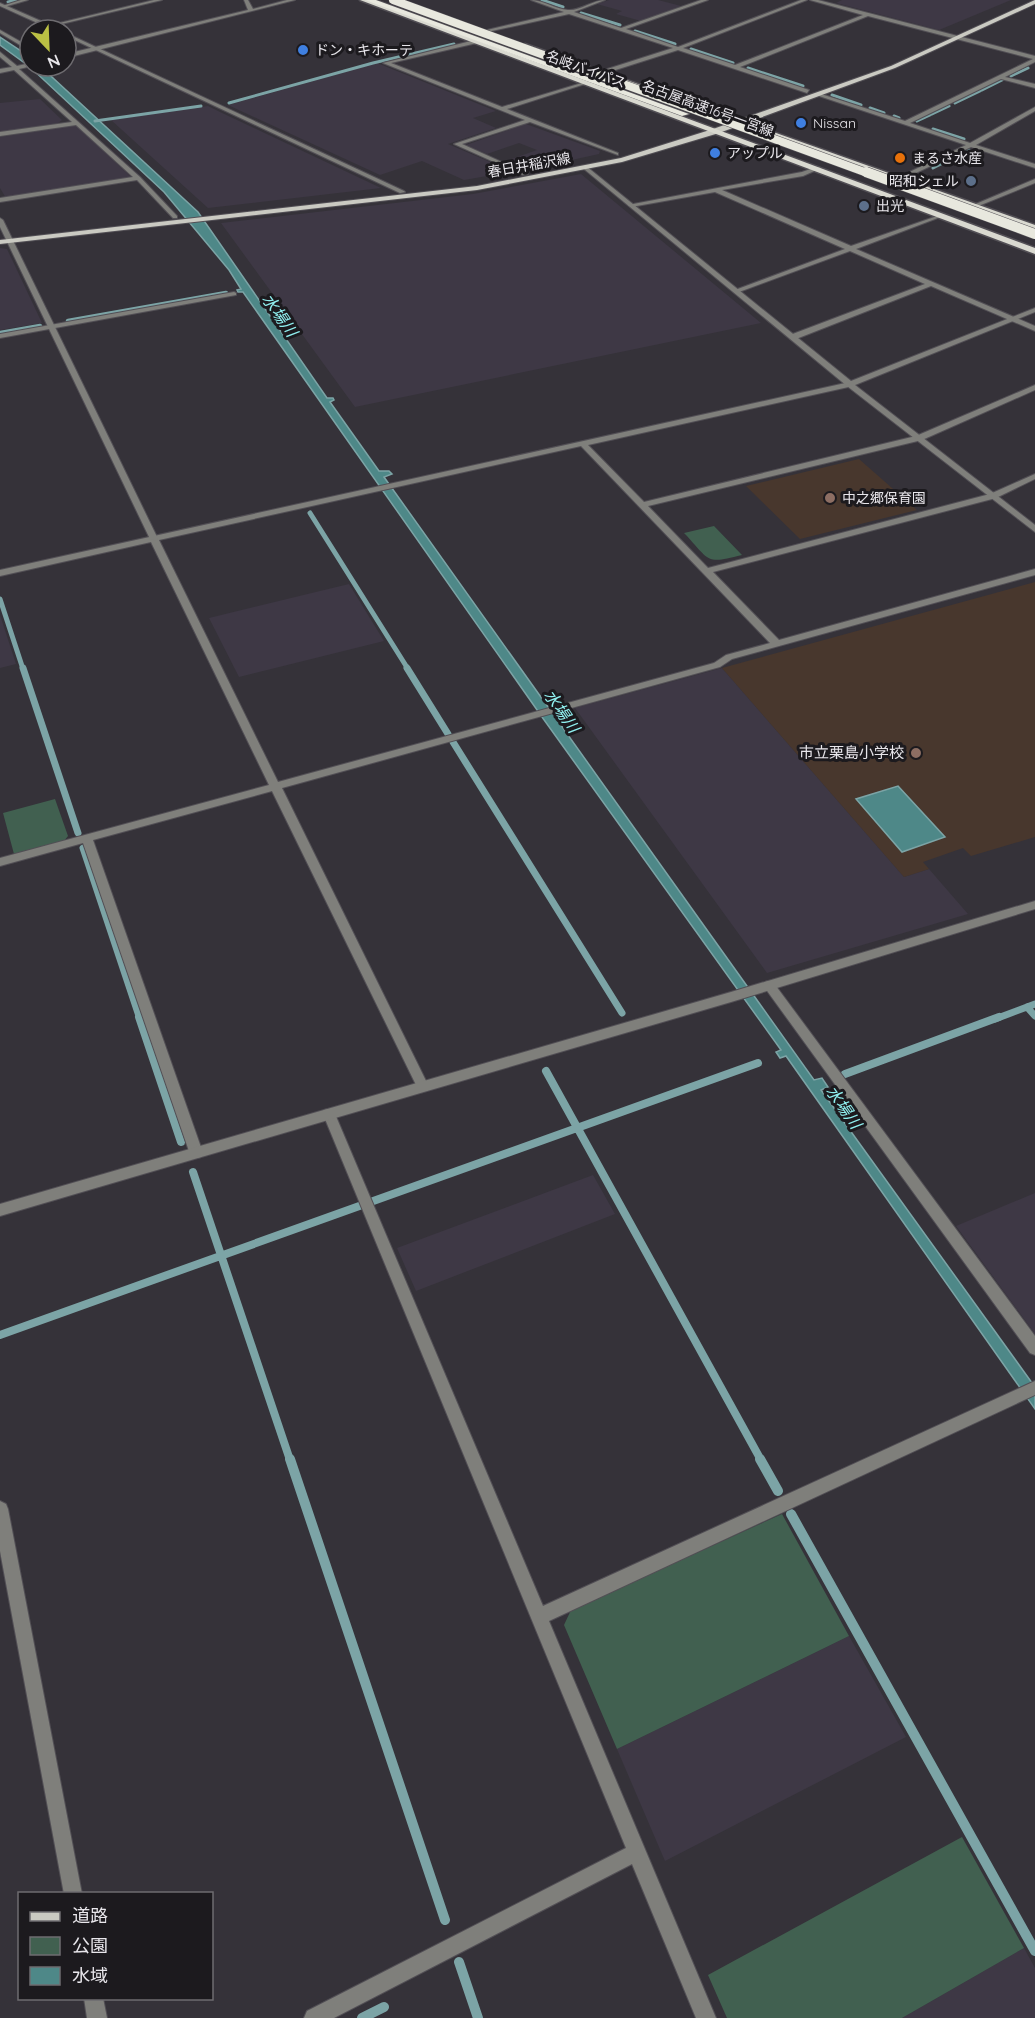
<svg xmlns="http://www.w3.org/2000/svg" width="1035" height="2018" font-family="Quicksand,'Noto Sans JP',sans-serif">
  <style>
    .built { fill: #3e3845 }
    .education { fill: #48372d }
    .green { fill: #416050 }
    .water { fill: #4e8888; stroke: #7ca4a6; stroke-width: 1.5 }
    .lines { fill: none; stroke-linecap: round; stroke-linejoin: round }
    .stream-far5 { stroke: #7ca4a6; stroke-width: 3 }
    .stream-far4 { stroke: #7ca4a6; stroke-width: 4.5 }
    .stream-far3 { stroke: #7ca4a6; stroke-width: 5 }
    .stream-far2 { stroke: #7ca4a6; stroke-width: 7 }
    .stream-far1 { stroke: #7ca4a6; stroke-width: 8 }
    .stream { stroke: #7ca4a6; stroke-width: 10 }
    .minor-casing { stroke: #524f55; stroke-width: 2 }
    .tertiary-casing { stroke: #524f55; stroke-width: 2 }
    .primary-casing { stroke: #524f55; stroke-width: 2 }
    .trunk-casing { stroke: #524f55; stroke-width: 3 }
    .motorway-casing { stroke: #524f55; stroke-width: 2 }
    .minor { fill: #7f7f7b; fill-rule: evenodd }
    .tertiary { fill: #7f7f7b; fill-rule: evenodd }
    .primary { fill: #cacac2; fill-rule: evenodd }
    .trunk { fill: #d9d9d0; fill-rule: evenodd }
    .motorway { fill: #e8e8de; fill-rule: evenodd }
    .motorway-bridge-far1-casing { stroke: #524f55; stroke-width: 9; stroke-linecap: butt }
    .motorway-bridge-casing { stroke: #524f55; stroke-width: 11; stroke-linecap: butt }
    .motorway-bridge-far1 { stroke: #e8e8de; stroke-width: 8 }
    .motorway-bridge { stroke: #e8e8de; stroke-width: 10 }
    .shop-dot { fill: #3f7fe0; stroke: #1c1a1e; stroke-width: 2 }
    .food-dot { fill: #e8710a; stroke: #1c1a1e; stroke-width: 2 }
    .service-dot { fill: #5c6f8a; stroke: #1c1a1e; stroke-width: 2 }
    .education-dot { fill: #8d6e63; stroke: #1c1a1e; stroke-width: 2 }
    .labels { text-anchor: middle; stroke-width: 6; stroke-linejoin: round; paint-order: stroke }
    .far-poi-label { font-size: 14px; fill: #e8e6eb; stroke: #1c1a1e; text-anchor: start }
    .far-street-label { font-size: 14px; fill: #e8e6eb; stroke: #1c1a1e }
    .poi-label { font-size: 15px; fill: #e8e6eb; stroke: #1c1a1e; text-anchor: end }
    .water-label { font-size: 16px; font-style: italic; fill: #90f0f0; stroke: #1c1a1e }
  </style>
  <rect width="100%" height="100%" fill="#353239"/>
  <path class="built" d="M609 0H658L681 6 641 21 616 14 622 11 597 4Z
    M842 0H1011L939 30 836 3Z
    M377 63 496 111 473 118 496 128 448 144 511 171 510 172 464 180 422 161 380 175 228 105Z
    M40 99 62 120 58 123 0 132V103Z
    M208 106 220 112 381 188 208 208 111 120Z
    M526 124 600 151 599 154 526 170 506 161 537 150 519 143 487 154 466 145Z
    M72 126H77L131 177 6 198 0 188V137Z
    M581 174 761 323 355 407 221 223 473 194Z
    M0 248 7 249 42 323 0 330Z
    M349 584 384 641 239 677 209 618Z
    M0 615 16 664 0 668Z
    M722 668 904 877 929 869 968 914 767 973 575 708Z
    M593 1175 615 1214 416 1291 397 1248Z
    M1035 1193V1334L956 1226Z
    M849 1636 906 1737 665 1861 617 1749Z
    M1024 1948 1035 1968V2018H902Z"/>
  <path class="education" d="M859 459 917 510 800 539 746 486Z
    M1035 582V837L971 856 963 848 923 862 929 869 904 877 722 668Z"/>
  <path class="green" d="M714 526 742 555C704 565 710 560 684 533Z
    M55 799 68 836 64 841 14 854 3 813Z
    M782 1514 849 1636 617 1749 564 1625 571 1610Z
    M962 1837 1024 1948 902 2018H727L708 1975Z"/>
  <path class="water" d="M0 37 30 57V66H40L198 212 327 398H333L334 400 330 402 379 471H389L392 474 384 477 814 1080 822 1078 828 1087 821 1090 1035 1387V1409L786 1056 780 1058 776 1052 781 1050 542 717 243 292H238L237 290 241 289 229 270 164 192 30 67 0 45Z
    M898 786 945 837 902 852 856 799Z"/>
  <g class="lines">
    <path class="stream-far5" d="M542 0 563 7
      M8 2 16 0
      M581 13 620 25
      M635 31 675 44
      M691 49 733 63
      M748 68 803 86
      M1011 76 1028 68
      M982 90 1002 80
      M832 95 861 105
      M229 103 373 63 454 44
      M955 103 980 91
      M870 108 884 113
      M932 114 949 106
      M894 116 899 118
      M95 121 201 106
      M917 121 930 115
      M933 129 964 139
      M933 168 969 150"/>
    <path class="stream-far4" d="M68 321 226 293
      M0 333 40 326"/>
    <path class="stream-far3" d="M310 513 408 669
      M0 599 23 669"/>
    <path class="stream-far2" d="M23 668 78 833
      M407 668 448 734
      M453 742 622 1013
      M83 848 140 1019
      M1027 1007 1035 1016
      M995 1019 1035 1004"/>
    <path class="stream-far1" d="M139 1017 181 1142
      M546 1071 761 1460
      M845 1074 999 1017
      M193 1172 290 1460
      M0 1335 758 1063"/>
    <path class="stream" d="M290 1459 445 1920
      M760 1459 778 1491
      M791 1514 1035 1951
      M459 1962 478 2018
      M362 2018 384 2007"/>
    <g class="minor-casing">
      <path id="minor" d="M21 0H28L4 7 2 6Z
        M154 0H162L49 27 47 26Z
        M244 0H248L253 9 287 0H295L66 58V54L248 10Z
        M531 0C544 0 555 9 568 10 580 11 593 0 605 0L574 12 621 28 701 0H708L626 29 678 47 801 0H807L683 48 735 65 863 15 810 0H818L1035 56V62L1005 77 1035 84V88L1001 79 910 123 970 143 1035 107V111L976 145 1035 164V168L971 147 901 180H897V178L966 145 816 95 821 94 905 121 1033 59 868 16 740 67 809 90 807 93 678 50 603 74 601 71 673 48 569 14 487 32V30L564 12Z
        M0 30 30 47V51L0 33Z
        M475 40 477 43 391 63 502 107 585 82V84L507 109 618 153V155L530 122 462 144 528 174 523 175 454 144 525 120 383 63Z
        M0 52 17 66 30 63 32 66 19 69 140 177 177 216V218H173L137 180 0 202V198L133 177 76 125 0 136V132L72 122 14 70 0 73V69L12 67 0 57Z
        M816 167 821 168 803 176 722 190 851 246 943 214V216L856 249 1035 326V331L931 286 796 339H790V335L925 284 850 251 739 292H735V290L845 249 715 192 631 207 628 205 802 172Z
        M1035 179V183L976 207 971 206Z
        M234 292 236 293V295L0 338V334Z
        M850 382 854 384 853 386 588 445 644 502 916 436 1035 385V390L922 440 648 506 708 568 990 494 1035 474V479L996 498 713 572 779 640 1035 569V575L732 659 720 667 282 788 429 1087 427 1091H419L272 791 93 840 203 1153 201 1157 196 1158 191 1157 83 843 0 866V858L269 785 151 542 0 576V570ZM581 446 770 643 726 655 714 663 278 782 159 540Z
        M769 981 773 982 1035 1336V1355L1030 1353 765 988 763 985 765 982Z
        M329 1109 334 1110 335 1114 543 1606 1035 1381V1395L549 1621 716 2018H696L632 1864 334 2018H304L307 2011 626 1848 323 1114 324 1110Z
        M0 1501 6 1504 8 1509 82 1894H64L0 1551Z
        M84 1998H103L107 2018H87Z"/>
    </g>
    <g class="tertiary-casing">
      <path id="tertiary" d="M0 3 59 29V30H53L0 6Z
        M66 33 404 191 405 192 400 193 66 36Z
        M586 166 851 381 1035 308V312L855 385 1035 525V532L847 386 584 169Z
        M0 218 3 220 158 539 157 541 150 539 0 227Z
        M1035 901V909L731 1002 0 1216V1204L731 992Z"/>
    </g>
    <g class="primary-casing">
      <path id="primary" d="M1035 0V4L895 68 719 133 622 162 477 190 0 244V240L477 186 621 158 713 129 891 66Z"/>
    </g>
    <g class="trunk-casing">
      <path id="trunk" d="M360 0H369L1035 248V254Z
        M525 44 1035 225V231L525 46Z"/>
    </g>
    <g class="motorway-casing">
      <path id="motorway" d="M365 0H376L689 114 682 116Z"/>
    </g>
    <use href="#minor" class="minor"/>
    <use href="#tertiary" class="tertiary"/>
    <use href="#primary" class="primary"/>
    <use href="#trunk" class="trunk"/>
    <use href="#motorway" class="motorway"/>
    <g class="motorway-bridge-far1-casing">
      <path id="motorway-bridge-far1" d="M393 0 870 174"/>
    </g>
    <g class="motorway-bridge-casing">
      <path id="motorway-bridge" d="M866 172 1035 234"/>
    </g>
    <use href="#motorway-bridge-far1" class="motorway-bridge-far1"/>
    <use href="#motorway-bridge" class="motorway-bridge"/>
  </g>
  <g class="shop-dot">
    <circle cx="303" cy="50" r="6"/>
    <circle cx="801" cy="123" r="6"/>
    <circle cx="715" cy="153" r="6"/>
  </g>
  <circle class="food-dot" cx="900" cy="158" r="6"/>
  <g class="service-dot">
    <circle cx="971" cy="181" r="6"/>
    <circle cx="864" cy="206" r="6"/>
  </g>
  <g class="education-dot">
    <circle cx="830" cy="498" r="6"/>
    <circle cx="916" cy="753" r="6"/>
  </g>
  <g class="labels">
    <g class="far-poi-label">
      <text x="315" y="55">ドン・キホーテ</text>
      <text x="813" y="128">Nissan</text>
      <text x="727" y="158">アップル</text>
      <text x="912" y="163">まるさ水産</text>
      <text x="959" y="186" text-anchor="end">昭和シェル</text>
      <text x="876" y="211">出光</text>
      <text x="842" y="503">中之郷保育園</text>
    </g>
    <g class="far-street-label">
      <text transform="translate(586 69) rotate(20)" y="5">名岐バイパス</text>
      <text transform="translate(708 108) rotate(20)" y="5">名古屋高速16号一宮線</text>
      <text transform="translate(529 165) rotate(-10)" y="5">春日井稲沢線</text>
    </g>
    <g class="poi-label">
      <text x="904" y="758">市立栗島小学校</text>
    </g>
    <g class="water-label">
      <text transform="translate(280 315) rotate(55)" y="6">水場川</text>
      <text transform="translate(562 711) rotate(55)" y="6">水場川</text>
      <text transform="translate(844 1107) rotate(55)" y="6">水場川</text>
    </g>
  </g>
  <rect x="18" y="1892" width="195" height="108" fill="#1c1a1e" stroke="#6e6c70" stroke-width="1.5"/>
  <rect x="30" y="1912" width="30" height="9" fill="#cacac2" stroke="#6e6c70" stroke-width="1.5"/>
  <text x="72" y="1922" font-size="18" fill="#e8e6eb">道路</text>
  <rect x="30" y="1937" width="30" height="18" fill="#416050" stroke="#6e6c70" stroke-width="1.5"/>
  <text x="72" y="1952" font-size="18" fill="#e8e6eb">公園</text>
  <rect x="30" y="1967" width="30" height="18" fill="#4e8888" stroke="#6e6c70" stroke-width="1.5"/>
  <text x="72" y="1982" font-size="18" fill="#e8e6eb">水域</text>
  <g transform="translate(48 48) rotate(157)"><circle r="28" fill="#1c1a1e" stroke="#6e6c70" stroke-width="1.5"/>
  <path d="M0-4.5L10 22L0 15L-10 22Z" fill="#bbc044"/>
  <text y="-9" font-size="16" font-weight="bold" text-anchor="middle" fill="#e8e6eb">N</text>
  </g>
</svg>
